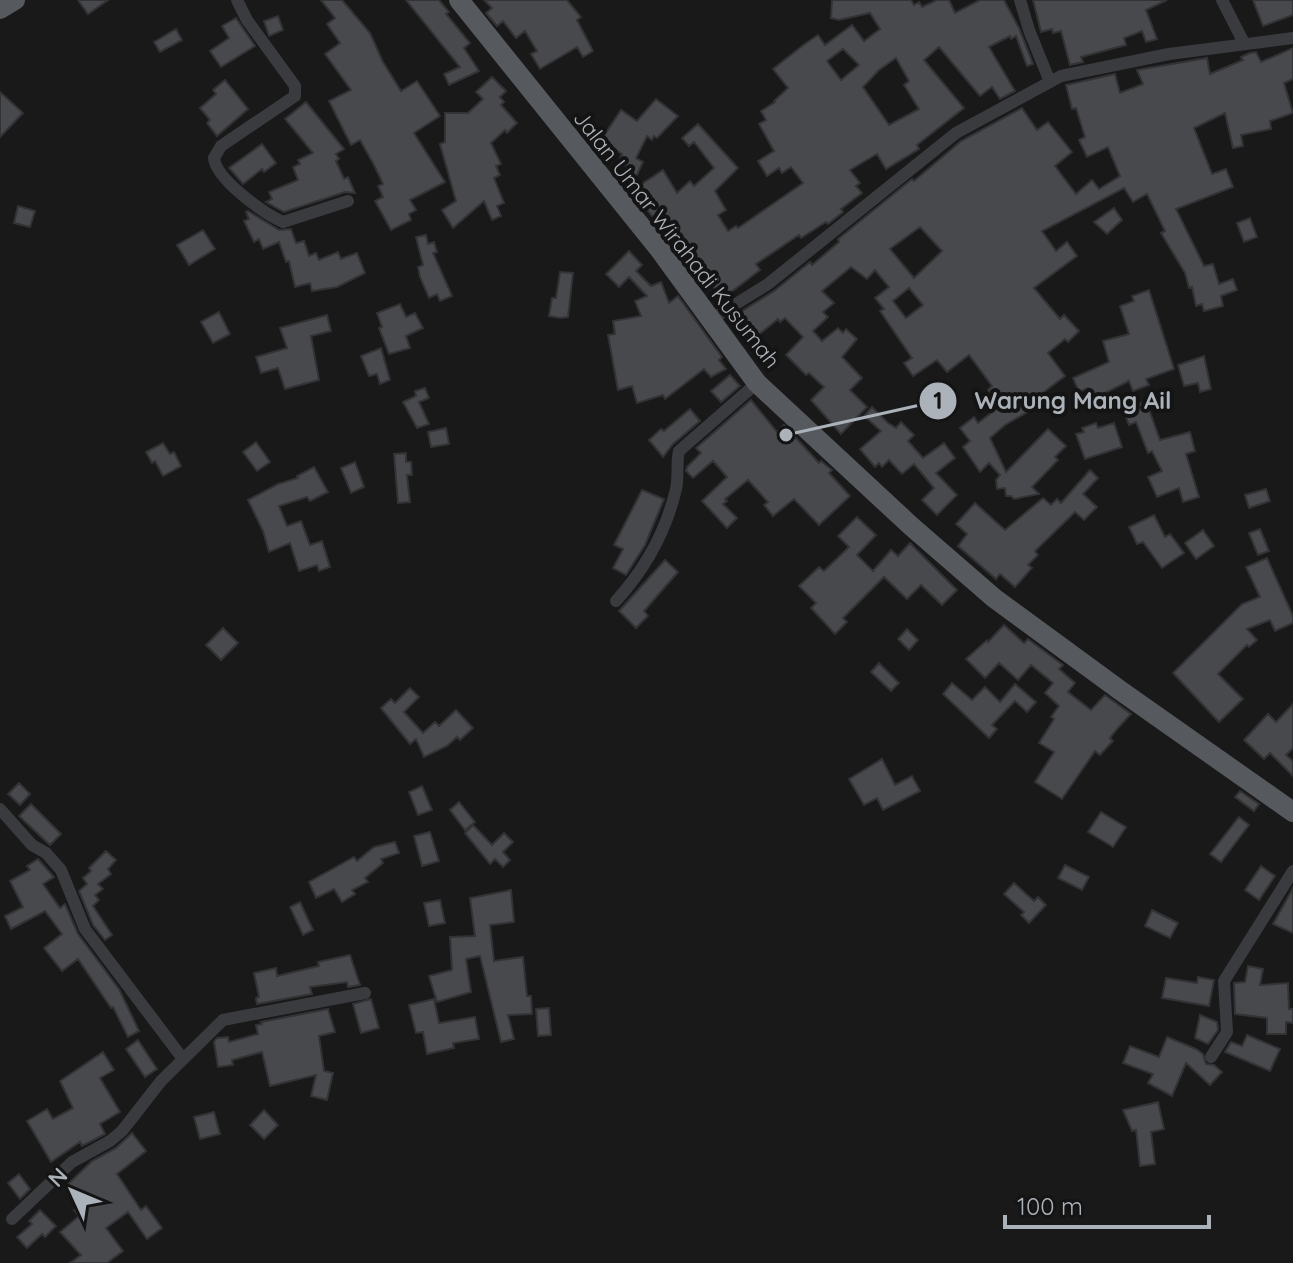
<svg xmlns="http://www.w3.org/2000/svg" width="1293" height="1263" font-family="Quicksand,sans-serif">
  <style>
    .building { fill: #48494d; stroke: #333336; stroke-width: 2; fill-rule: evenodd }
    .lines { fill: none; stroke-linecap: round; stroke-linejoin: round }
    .minor { stroke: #3a3b3f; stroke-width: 12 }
    .primary { stroke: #56595e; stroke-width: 20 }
    .labels { text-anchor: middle; stroke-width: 8; stroke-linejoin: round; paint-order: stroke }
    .street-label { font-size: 22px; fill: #acb2b9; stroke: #141415 }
    .leader { fill: none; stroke: #acb2b9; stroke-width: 3 }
    .callout-dot { fill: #acb2b9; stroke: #141415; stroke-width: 3 }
    .mark-label { font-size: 24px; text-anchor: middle; font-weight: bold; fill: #111 }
    .callout-label { font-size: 24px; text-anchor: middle; font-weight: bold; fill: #acb2b9; stroke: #141415; stroke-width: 8; stroke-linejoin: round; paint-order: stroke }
  </style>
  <rect width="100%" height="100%" fill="#19191a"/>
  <path class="building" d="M78 0H108L88 14Z
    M321 0H342L370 33 383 62 401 91 417 81 440 116 414 133 445 182 410 200 416 210 409 214 411 220 391 230 375 201 383 197 378 186 383 184 374 165 360 140 351 145 329 101 351 90 325 54 340 43 327 24 335 18Z
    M406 0H439L449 12 446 14 470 43 464 48 479 71 449 85 444 74 460 67Z
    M484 0H567L581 17 577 20 593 51 583 57 577 47 540 69 531 54 537 51 525 31 516 38 503 21 497 26 486 13 492 8Z
    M832 0H911L914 5 919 2 922 7 937 0H949L955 13 980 0H1004L1019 28 1033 64 1027 66 1016 36 1011 39 1010 36 989 47 1015 91 1000 99 992 87 980 96 939 47 924 60 964 108 917 145 919 149 886 169 877 154 850 170 860 183 856 186 862 193 841 209 843 212 828 224 826 222 801 238 799 235 756 264 760 270 722 299 713 286 708 290 675 242 672 245 666 233 643 205 634 189 663 170 677 193 690 181 694 186 714 168 694 142 689 146 682 138 698 124 738 168 715 191 726 210 718 215 728 231 736 226 738 228 803 183 791 167 782 173 779 168 767 176 758 161 774 151 759 124 766 120 761 111 775 102 774 101 788 88 773 69 806 43 818 35 825 45 852 25 864 41 880 29 870 13 839 20 831 18ZM843 49 859 65 841 80 827 61ZM896 58 909 81 904 85 919 109 889 125 863 87 879 70Z
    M1033 0H1167L1146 10 1157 39 1146 42 1142 31 1124 38 1126 45 1081 57 1083 62 1070 65 1061 31 1053 33 1052 29 1041 32Z
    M1253 0H1293V15L1263 26Z
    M278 16 283 30 269 36 264 21Z
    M236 18 255 46 221 67 210 51 229 38 222 26Z
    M176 29 182 40 160 52 154 42Z
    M1293 48V79L1284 83 1293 113 1270 121 1271 129 1241 135 1243 146 1233 148 1225 113 1194 128 1212 174 1226 169 1233 187 1176 209 1204 266 1213 264 1219 284 1233 279 1237 290 1221 296 1223 306 1204 311 1202 304 1196 306 1192 287 1189 288 1185 273 1161 233 1165 231 1147 194 1133 202 1124 188 1042 231 1056 251 1067 242 1077 256 1034 288 1060 319 1064 315 1079 331 1068 342 1065 339 1048 353 1065 376 1040 395 1043 398 1036 407 1005 425 990 438 1006 472 1048 429 1066 446 1055 457 1058 460 1032 487 1039 494 1014 499 1011 496H1006L1005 488 997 489 996 480 1000 475 989 463 980 472 963 447 970 441 960 428 974 417 978 423 1000 406 988 390 992 386 969 355 947 372 937 360 913 376 904 363 912 358 880 311 884 309 875 298 889 287 875 270 867 279 851 267 822 291 834 303 823 312 828 317 813 331 822 341 838 328 843 333 846 329 857 339 842 357 862 378 850 390 867 407 841 434 811 400 824 387 809 373 806 375 786 355 803 337 785 318 780 322 778 319 752 340 734 316 774 291 810 262 812 265 839 242 838 239 912 179 914 181 961 141 1022 108 1037 130 1048 122 1072 152 1055 166 1076 194 1092 180 1099 189 1120 176 1108 147 1087 157 1079 140 1085 137 1076 108 1072 109 1066 85 1115 74 1120 93 1143 84 1137 70 1207 58 1210 74 1243 60 1241 57 1250 53 1256 52 1261 62ZM920 227 942 251 914 278 890 249ZM909 288 923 305 906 318 893 301Z
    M492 77 506 91 500 97 504 102 501 105 517 123 507 133 505 130 491 143 501 164 496 166 500 175 494 178 504 203 497 206 501 216 492 220 484 201 453 228 442 210 456 201 440 144 445 142V113H468L483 99 476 92Z
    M225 80 248 109 217 136 207 123 210 120 200 108 216 94 213 90Z
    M0 92 23 113 0 137Z
    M656 99 678 116 657 138 654 136 652 140 647 136 636 158 643 162 636 177 625 172 627 167 618 163 622 154 601 140 621 110 637 121Z
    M306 102 344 149 336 154 339 159 336 161 344 179 348 177 355 193 345 192 284 212 266 202 272 199 269 192 298 180 293 167 300 164 298 160 313 153 285 119Z
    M262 144 276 163 264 172 262 169 243 184 229 168Z
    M18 206 35 211 30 227 14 223Z
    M1114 208 1122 220 1107 234 1094 222Z
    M248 211 279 230 291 229 296 243 304 241 309 256 316 253 319 260 338 252 341 259 357 253 365 273 337 287 312 291 310 283 295 287 289 261 286 262 279 242 263 249 259 239 254 242 244 221 249 219 246 212Z
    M1250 218 1257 237 1244 242 1237 223Z
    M203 230 215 249 189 265 177 245Z
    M426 235 428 244 434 242 437 252 433 253 452 296 440 301 437 294 429 298 420 277 418 267 423 265 416 237Z
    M629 251 642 265 636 271 651 286 661 282 669 303 678 296 722 357 719 360 726 369 711 377 704 369 665 399 663 395 637 403 632 386 618 390 608 335 615 334 613 321 641 316 635 301 647 296 629 277 619 287 606 274Z
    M560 272 573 273 568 317 560 318 549 316 552 298H556Z
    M1149 290 1174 369 1146 379 1149 385 1133 391 1129 381 1093 399 1088 388 1079 392 1073 378 1109 362 1103 341 1129 334 1120 306 1134 301 1132 296Z
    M400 304 406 317 415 313 423 328 406 336 410 348 389 354 379 328 382 327 377 313Z
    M219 312 230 334 213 343 201 322Z
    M327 315 331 331 311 336 319 380 285 389 278 368 261 373 256 357 287 348 280 328Z
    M381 348 390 380 380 384 377 374 369 376 361 356Z
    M1204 356 1211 389 1200 392 1198 383 1184 386 1178 365Z
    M730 375 740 386 721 402 711 391Z
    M425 388 429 398 419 402 429 424 417 428 403 402 416 396 415 391Z
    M751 400 777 432 784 425 819 463 821 461 832 470 829 473 850 496 819 525 794 499 773 516 764 505 768 502 748 480 725 499 727 501 723 504 737 518 727 528 702 501 727 477 713 461 693 478 686 471 687 467 701 453 696 448Z
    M1146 401 1160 440 1190 432 1195 451 1186 454 1199 497 1183 502 1179 488 1157 497 1148 477 1162 471 1152 451 1148 453 1136 422 1129 425 1123 409Z
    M872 407 888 423 896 428 901 422 914 435 908 441 923 458 944 443 955 458 936 473 957 495 937 515 922 500 934 488 914 464 902 474 889 460 882 467 879 463 875 467 860 449 881 431 864 416Z
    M690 409 700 421 673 444 663 457 649 440 661 429 664 431Z
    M1096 423 1098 428 1114 423 1122 447 1085 459 1076 434 1084 432 1082 428Z
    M446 428 449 444 431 447 428 432Z
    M256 442 270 462 257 471 243 452Z
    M163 443 170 454 174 452 181 466 163 476 155 461 152 463 146 452Z
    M406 453V462H411L412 475H407L410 502 398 503 394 454Z
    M355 462 364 487 351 493 341 468Z
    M314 467 328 492 310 501 307 497 279 506 287 526 301 521 310 545 322 541 330 567 319 571 317 565 299 571 290 543 269 552 263 531 248 500 278 484 298 478 297 476Z
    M1090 470 1098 478 1083 494 1097 507 1084 520 1075 512 1035 551 1038 555 1028 565 1032 568 1015 587 1000 574 996 579 958 546 967 534 956 524 975 503 1005 530 1043 498 1051 505 1057 499 1061 503Z
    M1266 489 1270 501 1249 508 1245 495Z
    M642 490 664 499 645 545 626 575 613 568 623 549 614 545Z
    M1154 515 1165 537 1170 534 1184 553 1162 568 1143 542 1137 544 1129 527Z
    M857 517 876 535 857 555 873 571 891 550 898 556 910 543 957 590 942 605 921 585 907 599 884 577 843 618 847 622 835 634 811 608 816 603 799 586 819 567 824 571 849 547 838 536Z
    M1260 529 1269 551 1258 555 1249 533Z
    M1203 530 1214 546 1196 559 1185 543Z
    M1267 558 1293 616V623L1275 631 1270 620 1247 629 1257 640 1249 647 1247 645 1218 674 1243 699 1219 722 1173 673 1242 604 1260 597 1246 567Z
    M665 560 678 572 644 611 648 616 636 628 619 611Z
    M1004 625 1024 643 1028 639 1063 665 1059 669 1075 683 1068 692 1091 710 1105 695 1131 714 1118 728 1110 738 1113 741 1100 755 1095 751 1062 799 1035 782 1054 752 1039 743 1054 719 1051 717 1059 706 1045 693 1053 683 1031 665 1018 680 999 663 985 678 966 659 987 640 988 642Z
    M223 628 238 643 221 660 206 645Z
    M907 629 918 640 909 650 898 639Z
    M879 663 899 683 891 691 871 672Z
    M952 683 972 700 985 687 1000 702 1015 684 1036 702 1027 712 1015 701 992 725 997 729 989 738 943 694Z
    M410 688 419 697 404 712 423 733 435 722 439 726 456 710 473 728 460 740 457 737 447 746 424 757 416 739 410 744 381 708 391 699 395 703Z
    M1293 704V748L1286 755 1293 761V776L1270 753 1264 759 1244 740 1268 714 1276 722Z
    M882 759 895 785 912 776 920 791 883 810 877 798 864 805 849 779Z
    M19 783 30 794 20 805 8 794Z
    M422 786 432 810 418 815 409 792Z
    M1240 791 1259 804 1254 811 1235 797Z
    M459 802 475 822 465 830 450 810Z
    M31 804 61 834 50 845 19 816Z
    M1101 812 1126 827 1113 847 1088 832Z
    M1239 817 1249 825 1221 862 1210 854Z
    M473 825 492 845 504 833 513 842 503 852 510 860 503 867 495 859 490 864 465 833Z
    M430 832 439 861 422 866 414 836Z
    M395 842 399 853 381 859 383 863 365 878 368 882 352 890 355 894 342 902 334 889 316 898 309 882 354 857 357 861 374 847Z
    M106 851 116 860 108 869 111 874 98 884 103 889 95 895 99 900 93 906 112 935 105 940 93 925 79 891 87 884 83 878 91 871 89 868Z
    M38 859 54 877 43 884 60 908 65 904 78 934 119 989 139 1031 128 1037 113 1007 111 1008 78 959 62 971 44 948 62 934 45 911 11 929 5 916 23 907 10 881 30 870 27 866Z
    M1065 865 1089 877 1082 890 1058 878Z
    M1261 866 1275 876 1259 900 1245 890Z
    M1014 883 1034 901 1038 897 1046 905 1029 923 1021 915 1024 912 1004 894Z
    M1293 888V933L1273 924Z
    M511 890 514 922 490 925 494 961 523 957 527 996H531L532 1014 508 1015 514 1039 501 1042 480 956 466 959 471 992 437 1002 429 976 452 970 450 937 475 936 470 898Z
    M440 900 445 923 429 926 424 903Z
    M300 902 313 930 303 935 290 907Z
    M1152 910 1178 923 1170 938 1145 926Z
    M350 955 360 985 348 987 347 982 310 987 312 994 257 1004 256 998 259 997 254 973 276 968 277 976 319 966 318 962Z
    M1248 966 1263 969 1260 985 1288 983 1289 1009H1293V1023L1286 1022V1034H1267V1018L1235 1014 1234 983 1245 982Z
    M1198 977 1214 980 1209 1006 1162 998 1166 978 1197 983Z
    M371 999 379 1028 361 1033 353 1004Z
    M434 999 439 1023 475 1017 479 1039 453 1043 454 1048 427 1054 423 1032 416 1033 409 1005Z
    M549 1008 551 1035 538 1036 536 1009Z
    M328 1009 335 1032 319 1036 324 1071 333 1073 327 1100 311 1096 316 1075 270 1086 262 1052 232 1060 233 1065 218 1067 214 1042 217 1038 228 1037 229 1042 258 1034 256 1025 262 1024 261 1022Z
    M1200 1015 1217 1022 1218 1030 1208 1044 1195 1038Z
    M1247 1035 1280 1049 1270 1071 1225 1052 1231 1042 1242 1046Z
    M1167 1037 1196 1049 1203 1054 1206 1064 1214 1065 1222 1072 1210 1085 1186 1063 1172 1096 1148 1083 1153 1074 1123 1063 1130 1046 1159 1057Z
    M138 1040 157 1069 145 1077 126 1049Z
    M103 1052 114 1070 100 1078 120 1112 100 1124 105 1134 82 1146 80 1142 51 1162 27 1121 47 1109 53 1119 73 1108 60 1081Z
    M1158 1102 1164 1129 1151 1132 1155 1164 1140 1166 1136 1130 1132 1131 1123 1110Z
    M264 1110 278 1125 264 1139 250 1125Z
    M214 1112 220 1134 200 1139 194 1117Z
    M132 1133 146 1151 117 1174 141 1210 146 1206 162 1228 147 1239 128 1212 106 1228 123 1251 107 1263H70L81 1255 60 1232 79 1216 74 1210 82 1205 66 1186 92 1161 116 1148Z
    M19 1174 30 1189 20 1199 8 1183Z
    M40 1210 56 1226 45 1237 42 1234 27 1248 17 1237 32 1224 29 1221Z"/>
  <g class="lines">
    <path class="minor" d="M237 0 247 20 295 86V96L221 146 214 158C216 179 263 213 283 222L348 201
      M1020 0 1029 30 1050 82
      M1222 0 1244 43
      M710 320 768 284 956 133 1061 76 1169 54 1293 38
      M616 601C645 569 666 532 676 489 679 476 676 463 679 451L757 383
      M0 809 32 845 46 853 61 870 85 929 183 1059
      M1211 1057 1227 1032 1224 981 1293 871
      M12 1219 72 1162 110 1141 122 1131 161 1081 223 1020 365 993"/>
    <path class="primary" d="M459 0 660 250 757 383 911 526 994 598 1121 691 1293 812
      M0 9 15 0"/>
  </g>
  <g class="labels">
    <g class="street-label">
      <text transform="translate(677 239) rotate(52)" y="8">Jalan Umar Wirahadi Kusumah</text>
    </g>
  </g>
  <path class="leader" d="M786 435L938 401"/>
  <g class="callout-dot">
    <circle cx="786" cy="435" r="8"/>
    <circle cx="938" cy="401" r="20"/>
  </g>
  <g class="mark-label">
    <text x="938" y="409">1</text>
  </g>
  <g class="callout-label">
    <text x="1073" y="409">Warung Mang Ail</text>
  </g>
  <g transform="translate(72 1191) rotate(314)" stroke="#141415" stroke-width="6" paint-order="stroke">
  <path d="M0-6L14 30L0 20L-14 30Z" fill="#acb2b9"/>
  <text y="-12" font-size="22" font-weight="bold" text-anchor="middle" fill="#acb2b9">N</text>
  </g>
  <path d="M1005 1215v12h204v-12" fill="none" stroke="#acb2b9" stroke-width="4"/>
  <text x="1017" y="1215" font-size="24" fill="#acb2b9" stroke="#141415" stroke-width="6" paint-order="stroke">100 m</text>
</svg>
